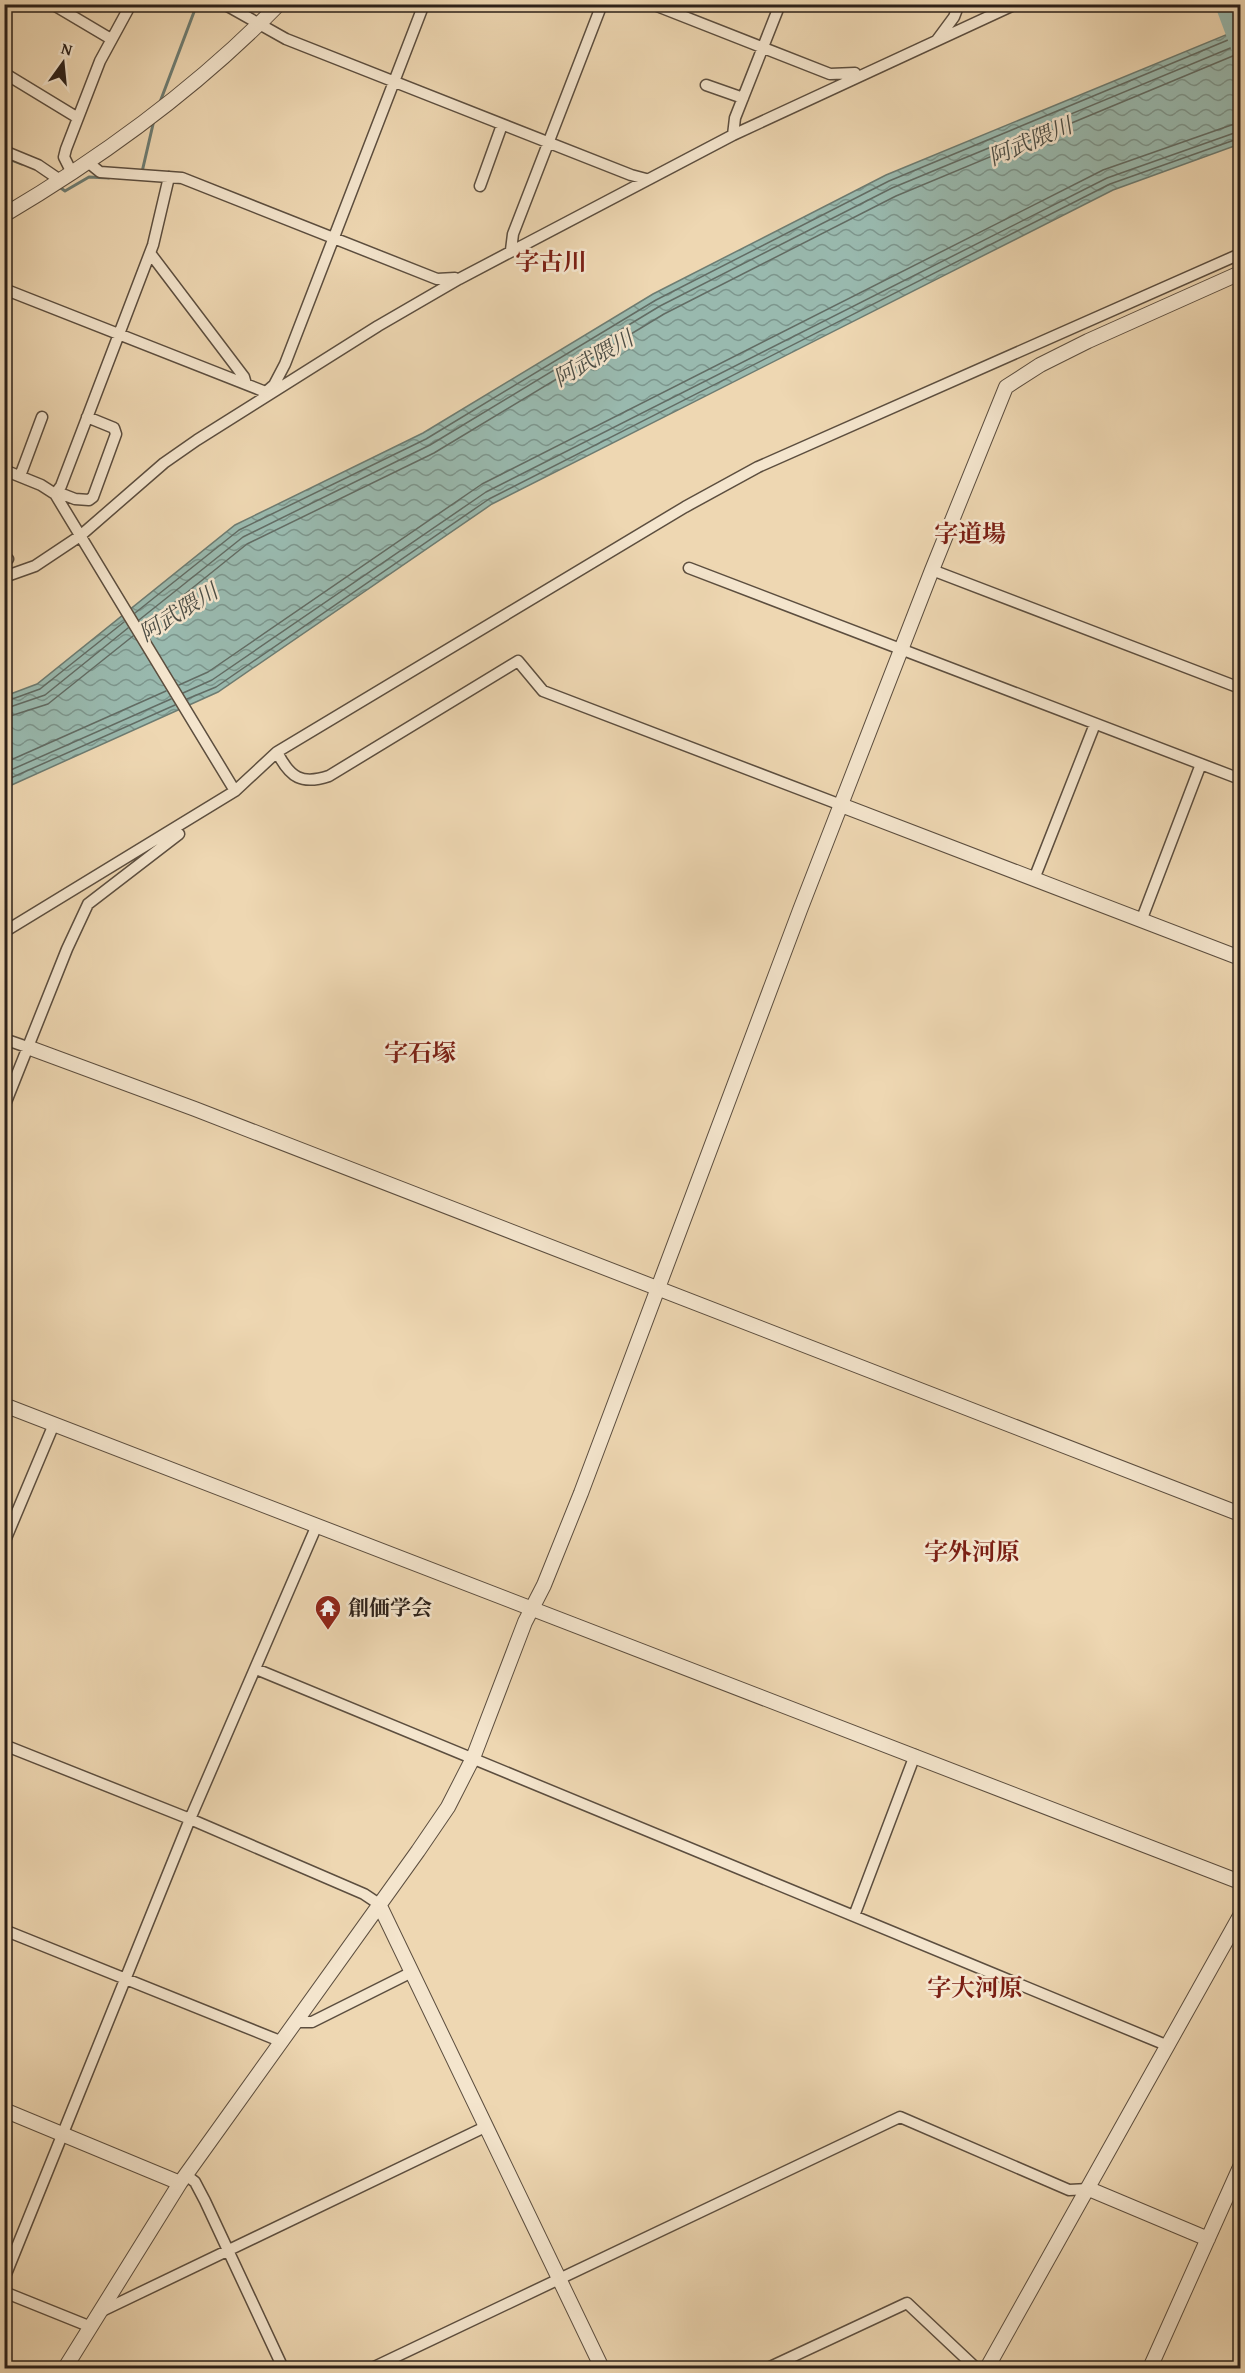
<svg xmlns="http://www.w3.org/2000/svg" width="1245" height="2373" font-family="'Gentium Book Plus','Noto Serif JP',serif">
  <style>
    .water { fill: url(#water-waves); stroke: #6d7c72; stroke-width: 1.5 }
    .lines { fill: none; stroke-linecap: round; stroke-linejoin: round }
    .shore { stroke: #626c64; stroke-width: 1.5 }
    .stream { stroke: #6d7c72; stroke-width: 3 }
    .river { stroke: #99b9ae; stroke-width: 18 }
    .minor-casing { stroke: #5c4e3f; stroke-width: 13 }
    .tertiary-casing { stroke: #5c4e3f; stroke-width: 16 }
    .minor { stroke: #f4e5cd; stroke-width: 10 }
    .tertiary { stroke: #f4e5cd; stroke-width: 14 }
    .labels { text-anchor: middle; stroke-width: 5; stroke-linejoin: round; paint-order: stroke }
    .poi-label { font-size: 21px; font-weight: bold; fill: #2b2019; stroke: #f4e5cd; text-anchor: start }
    .water-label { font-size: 22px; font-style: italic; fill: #4c4e46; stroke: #f4e5cd }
    .quarter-label { font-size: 24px; font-weight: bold; fill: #7a1f14; stroke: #f4e5cd }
  </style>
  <defs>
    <pattern id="water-waves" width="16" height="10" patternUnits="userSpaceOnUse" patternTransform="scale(1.5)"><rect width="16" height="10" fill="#99b9ae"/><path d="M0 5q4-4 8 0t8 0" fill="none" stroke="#7d968d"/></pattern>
  </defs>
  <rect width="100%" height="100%" fill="#eed7b2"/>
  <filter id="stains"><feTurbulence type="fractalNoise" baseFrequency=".00333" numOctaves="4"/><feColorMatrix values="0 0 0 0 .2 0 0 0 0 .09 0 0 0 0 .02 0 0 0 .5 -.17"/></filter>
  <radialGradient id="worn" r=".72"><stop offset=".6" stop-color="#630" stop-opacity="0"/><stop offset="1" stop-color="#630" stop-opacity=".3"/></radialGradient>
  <path class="water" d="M1240 29V144L1113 190 492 504 218 692 5 788V696L37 684 235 525 423 433 653 294 886 175Z"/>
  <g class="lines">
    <path class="shore" d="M135 613 239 530 426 439 656 300 889 181 1240 35
      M139 620 243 537 430 445 660 306 892 188 1240 44
      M144 627 247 544 434 453 664 314 896 196 1240 53
      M179 685 208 672 482 484 1103 170 1240 122
      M183 693 212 680 486 492 1107 178 1240 131
      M187 699 216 687 489 499 1110 184 1240 138
      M4 702 40 689 124 622
      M4 709 45 695 128 628
      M4 718 48 704 133 636
      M4 763 166 691
      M4 773 171 699
      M4 781 175 705"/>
    <path class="stream" d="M160 102 197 4
      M4 157 22 164
      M142 172 154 120
      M119 178 141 179
      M58 186 65 191 89 177 109 178"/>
    <path class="river" d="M1224 4 1240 47"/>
    <g class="minor-casing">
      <path id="minor" d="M52 4 111 39
        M224 4 286 39 631 175 646 179
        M652 4 830 74 855 73
        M937 40 954 17 959 4
        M4 73 78 118
        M706 85 743 98
        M733 135 735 118 780 4
        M4 151 38 165 60 180
        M89 163 100 172 182 178 437 279 455 278
        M72 173 64 157 66 149 100 61 131 4
        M480 186 502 125
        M511 250 513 234 602 4
        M150 253 244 377 246 384
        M4 289 263 391 268 395
        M266 392 274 385 285 364 424 4
        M4 470 41 485 55 494 235 791
        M20 476 42 417
        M57 492 75 499 89 500 93 497 116 434 114 428 87 417
        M55 494 61 486 153 245 169 177
        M4 558 8 559
        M689 568 1240 779
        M932 570 1240 688
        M4 577 35 566 80 536 164 463 197 440 378 326 459 279 733 135 1016 4
        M277 752C290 778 302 785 329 776L518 661 543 691 841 805
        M1034 879 1095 724
        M1141 921 1201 764
        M4 932 235 791 277 752 685 507 758 467 1240 254
        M4 1039 30 1048
        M4 1107 67 949 88 904 179 834
        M4 1543 54 1424
        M256 1669 1166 2045
        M4 1745 190 1819 364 1894 379 1904
        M854 1916 915 1755
        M4 1930 280 2041
        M294 2022H312L412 1972
        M186 2175 195 2182 205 2201 283 2368
        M4 2279 190 1819 317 1525
        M4 2292 91 2327
        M102 2311 485 2127
        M372 2368 900 2117 1069 2190 1089 2189
        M768 2368 907 2303 976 2368"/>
    </g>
    <g class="tertiary-casing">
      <path id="tertiary" d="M4 215C104 156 198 87 279 4
        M841 805 1240 958
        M30 1048 195 1109 1240 1514
        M4 1405 1240 1882
        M379 1904 602 2368
        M4 2110 180 2183
        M1089 2189 1208 2239
        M65 2368 180 2183 418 1851 448 1807 473 1758 525 1622 544 1585 581 1493 800 910 932 570 1006 387 1040 365 1088 341 1240 273
        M987 2368 1240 1916
        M1150 2368 1240 2167"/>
    </g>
    <use href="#minor" class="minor"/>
    <use href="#tertiary" class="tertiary"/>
  </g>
  <defs>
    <g id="temple-pin" transform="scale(1.35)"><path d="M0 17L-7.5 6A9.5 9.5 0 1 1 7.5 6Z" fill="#8f2418" stroke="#f4e5cd"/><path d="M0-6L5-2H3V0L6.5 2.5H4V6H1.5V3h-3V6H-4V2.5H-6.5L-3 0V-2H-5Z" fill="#fff"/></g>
  </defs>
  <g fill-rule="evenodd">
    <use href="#temple-pin" x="328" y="1608"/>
  </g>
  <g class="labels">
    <g class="poi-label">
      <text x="348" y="1615">創価学会</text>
    </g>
    <g class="water-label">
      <text transform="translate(1030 141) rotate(-23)" y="8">阿武隈川</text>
      <text transform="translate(593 358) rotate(-30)" y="8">阿武隈川</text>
      <text transform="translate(178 612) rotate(-32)" y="8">阿武隈川</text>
    </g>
    <g class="quarter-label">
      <text x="551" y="270">字古川</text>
      <text x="970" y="542">字道場</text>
      <text x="420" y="1061">字石塚</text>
      <text x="972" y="1560">字外河原</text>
      <text x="975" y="1996">字大河原</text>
    </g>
  </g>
  <rect width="1245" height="2373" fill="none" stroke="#eed7b2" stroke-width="24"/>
  <rect x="6" y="6" width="1233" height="2361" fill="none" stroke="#2b2019" stroke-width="3"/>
  <rect x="12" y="12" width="1221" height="2349" fill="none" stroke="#2b2019" stroke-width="1.5"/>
  <g transform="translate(63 63) rotate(15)" stroke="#f4e5cd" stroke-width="4.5" paint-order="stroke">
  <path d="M0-4.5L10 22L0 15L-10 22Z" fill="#2b2019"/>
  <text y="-9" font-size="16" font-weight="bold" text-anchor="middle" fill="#2b2019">N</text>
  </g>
  <rect width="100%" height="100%" filter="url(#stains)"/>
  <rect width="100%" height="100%" fill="url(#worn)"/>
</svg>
